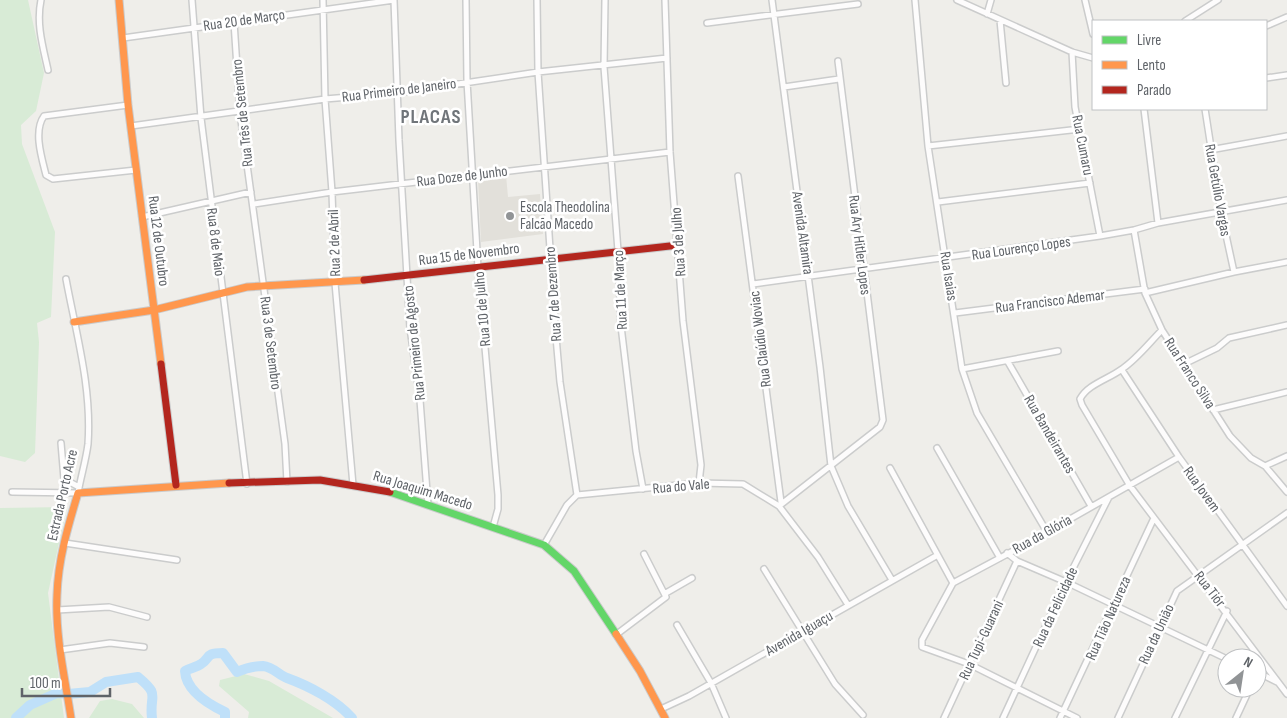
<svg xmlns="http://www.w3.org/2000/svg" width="1287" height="718" font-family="'Sofia Sans Condensed',sans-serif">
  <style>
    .education { fill: #e2e0da }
    .green { fill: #d8ebd6 }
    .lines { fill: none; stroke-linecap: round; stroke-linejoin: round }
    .river { stroke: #bfe0f9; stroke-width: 10 }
    .street-casing { stroke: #cbcccc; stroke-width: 8 }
    .fast-casing { stroke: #cacacb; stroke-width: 9 }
    .slow-casing { stroke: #cacacb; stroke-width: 9 }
    .jam-casing { stroke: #cacacb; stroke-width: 9 }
    .street { stroke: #fdfcfc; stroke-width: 5 }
    .fast { stroke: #63d668; stroke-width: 7 }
    .slow { stroke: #ff974d; stroke-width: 7 }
    .jam { stroke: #b3261e; stroke-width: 7 }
    .poi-dot { fill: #919496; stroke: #fff; stroke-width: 2 }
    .labels { text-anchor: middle; stroke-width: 5; stroke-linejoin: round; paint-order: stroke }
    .street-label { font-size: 15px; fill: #5f6368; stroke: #fff }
    .poi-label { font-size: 15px; fill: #5f6368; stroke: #fff; text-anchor: start }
    .district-label { font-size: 20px; font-weight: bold; letter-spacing: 1px; fill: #70757a; stroke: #fff }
  </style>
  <rect width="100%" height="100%" fill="#efeeea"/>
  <path class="education" d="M506 175 508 197 540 194 543 234 481 242 478 180Z"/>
  <path class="green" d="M0 0H28L44 73 36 111 21 125 22 144 55 232 51 317 37 323 39 342 35 453 25 462 0 456Z
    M67 507 48 593 64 718H0V508Z
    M244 674 269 681 333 718H248L249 712 219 686 220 680Z
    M112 699 132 704 144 718H89L100 701Z"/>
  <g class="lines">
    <path class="river" d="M16 718 30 705 57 693 68 694 90 692 106 682 138 677C161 696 149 694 152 718
      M225 718V712C208 704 186 691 185 671 190 668 197 667 201 664 211 658 204 653 223 653L237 672C244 669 255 666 263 666 273 667 279 675 287 678 309 686 336 700 352 718"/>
    <g class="street-casing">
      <path id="street" d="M41 0C36 24 43 47 48 70
        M192 0 201 118 247 484
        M323 0 325 99 332 192 335 283 353 485
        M394 0 399 140 410 328 420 400 428 505
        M466 0 467 81 478 268 498 495V509L493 527
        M537 0 538 72 556 337 560 382 577 495
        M605 0 604 67 618 251 621 326 636 451 643 489
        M665 0 670 152 683 321 701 465 699 483
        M772 0 820 367 831 466 848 506 892 580
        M915 0 928 146 962 369 977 413 1047 532
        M957 0 1072 52 1093 58
        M1085 0 1093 34
        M987 14 991 0
        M1000 20 1006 83
        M1185 21 1218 0
        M234 22 240 113 285 444 287 482
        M707 23 858 4
        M1266 26 1287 17
        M123 38 394 0
        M1072 52 1075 107 1100 236
        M1266 78 1287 75
        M784 87 839 79
        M128 105 44 116C33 131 42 159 46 175L53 179 136 170
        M1144 109 1158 223
        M1205 109 1221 212 1234 272
        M131 126 325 99 397 93 538 72 667 58
        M928 146 1080 129
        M1210 150 1287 136
        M738 176 781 502
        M938 202 1090 183
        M254 204 332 192 670 152
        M142 217 251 192
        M1134 230 1145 293 1162 330 1230 436 1251 458 1265 466 1287 492
        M753 284 1100 236 1134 230 1158 223 1287 200
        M1145 293 1234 272 1287 262
        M955 313 1145 289
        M1162 330C1149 343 1137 359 1122 369 1109 379 1088 384 1080 399L1082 405 1130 486 1287 694
        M1008 362 1091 506
        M1184 364 1217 348 1229 338 1287 325
        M962 369 1058 351
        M1122 370 1179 457 1287 606
        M1213 410 1287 392
        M61 443 64 479 79 487
        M937 448 1000 558
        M1265 466 1287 456
        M890 468 953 583
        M12 492 78 493C81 476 86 460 88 444 92 388 76 333 66 279
        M577 495 699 483 743 484 779 506 818 557 848 605
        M779 506 880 427 883 420 838 61
        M65 543 177 560
        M544 545 567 505 577 495
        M1007 553 1017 561 1066 582 1227 659
        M764 569 835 684 863 715
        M953 583 1028 543 1179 457
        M953 583 922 640V647L969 664 1077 718
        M666 593 692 578
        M57 610 109 607 147 617
        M677 625 711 683 726 718
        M617 634 666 597 644 554
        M60 650 110 643 144 647
        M1257 672 1277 682
        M661 709 689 696 936 556
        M944 718 1017 561
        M1003 718 1066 582 1109 497
        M1060 718 1154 518
        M1118 718 1177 591 1287 513
        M1175 718 1227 611
        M1236 718 1250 688"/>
    </g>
    <g class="fast-casing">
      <path id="fast" d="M390 492 544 545 574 571 616 634"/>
    </g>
    <g class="slow-casing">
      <path id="slow" d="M119 0 128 105 161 364
        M74 322 154 310 247 287 364 280
        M616 634 640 671 665 718
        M71 718C65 678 55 636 57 595 58 560 68 526 78 493L229 483"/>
    </g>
    <g class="jam-casing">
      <path id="jam" d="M364 280 679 245
        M161 364 176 485
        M229 483 320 480 390 492"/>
    </g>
    <use href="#street" class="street"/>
    <use href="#fast" class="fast"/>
    <use href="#slow" class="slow"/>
    <use href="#jam" class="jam"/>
  </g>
  <circle class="poi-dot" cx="510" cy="216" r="5"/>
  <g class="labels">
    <g class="street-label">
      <text transform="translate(244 20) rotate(-8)" y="5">Rua 20 de Março</text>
      <text transform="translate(399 90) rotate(-7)" y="5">Rua Primeiro de Janeiro</text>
      <text transform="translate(242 113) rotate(-96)" y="5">Rua Três de Setembro</text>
      <text transform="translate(1083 145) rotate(79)" y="5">Rua Cumaru</text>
      <text transform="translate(462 176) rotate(-7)" y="5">Rua Doze de Junho</text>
      <text transform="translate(1218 190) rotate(80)" y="5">Rua Getúlio Vargas</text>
      <text transform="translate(803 233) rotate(82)" y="5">Avenida Altamira</text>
      <text transform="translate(159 241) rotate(83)" y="5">Rua 12 de Outubro</text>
      <text transform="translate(216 242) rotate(83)" y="5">Rua 8 de Maio</text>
      <text transform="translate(678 242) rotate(-94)" y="5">Rua 3 de Julho</text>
      <text transform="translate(334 243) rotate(-92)" y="5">Rua 2 de Abril</text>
      <text transform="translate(860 245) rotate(83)" y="5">Rua Ary Hitler Lopes</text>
      <text transform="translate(1021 248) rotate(-8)" y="5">Rua Lourenço Lopes</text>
      <text transform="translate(469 254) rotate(-7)" y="5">Rua 15 de Novembro</text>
      <text transform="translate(949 276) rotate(81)" y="5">Rua Isaias</text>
      <text transform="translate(620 290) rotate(-93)" y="5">Rua 11 de Março</text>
      <text transform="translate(553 294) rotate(-94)" y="5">Rua 7 de Dezembro</text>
      <text transform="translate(1050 301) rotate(-7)" y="5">Rua Francisco Ademar</text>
      <text transform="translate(482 309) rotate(-95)" y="5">Rua 10 de Julho</text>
      <text transform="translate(760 339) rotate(-97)" y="5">Rua Claúdio Woviac</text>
      <text transform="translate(271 343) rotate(83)" y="5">Rua 3 de Setembro</text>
      <text transform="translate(414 343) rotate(-96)" y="5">Rua Primeiro de Agosto</text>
      <text transform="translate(1190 373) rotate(57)" y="5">Rua Franco Silva</text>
      <text transform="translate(1050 434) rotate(60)" y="5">Rua Bandeirantes</text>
      <text transform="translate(681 486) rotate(-5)" y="5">Rua do Vale</text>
      <text transform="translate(1202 489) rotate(54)" y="5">Rua Jovem</text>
      <text transform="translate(423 490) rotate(17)" y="5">Rua Joaquim Macedo</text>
      <text transform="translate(62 495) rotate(-77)" y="5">Estrada Porto Acre</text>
      <text transform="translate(1042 534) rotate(-29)" y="5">Rua da Glória</text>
      <text transform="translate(1210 589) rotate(52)" y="5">Rua Tiór</text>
      <text transform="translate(1055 607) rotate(-65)" y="5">Rua da Felicidade</text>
      <text transform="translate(1108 618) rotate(-66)" y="5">Rua Tião Natureza</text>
      <text transform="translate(799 633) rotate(-30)" y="5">Avenida Iguaçu</text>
      <text transform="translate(1156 634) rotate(-65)" y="5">Rua da União</text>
      <text transform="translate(981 640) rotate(-65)" y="5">Rua Tupi-Guarani</text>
    </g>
    <g class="poi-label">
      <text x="520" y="212">Escola Theodolina<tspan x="520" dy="17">Falcão Macedo</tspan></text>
    </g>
    <g class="district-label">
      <text x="431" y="123">PLACAS</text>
    </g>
  </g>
  <rect x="1092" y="20" width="175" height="90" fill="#ffffff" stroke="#bfc1c3"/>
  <rect x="1102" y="36" width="25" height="8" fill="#63d668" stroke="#bfc1c3"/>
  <text x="1137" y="45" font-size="15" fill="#5f6368">Livre</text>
  <rect x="1102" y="61" width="25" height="8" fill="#ff974d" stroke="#bfc1c3"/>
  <text x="1137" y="70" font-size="15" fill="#5f6368">Lento</text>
  <rect x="1102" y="86" width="25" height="8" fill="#b3261e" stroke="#bfc1c3"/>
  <text x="1137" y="95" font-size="15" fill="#5f6368">Parado</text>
  <g transform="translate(1242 673) rotate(30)"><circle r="24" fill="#ffffff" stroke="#bfc1c3"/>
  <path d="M0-4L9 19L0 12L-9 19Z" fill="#919496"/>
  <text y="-8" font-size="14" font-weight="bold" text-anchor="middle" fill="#5f6368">N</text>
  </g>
  <path d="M22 688v8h88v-8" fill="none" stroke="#5f6368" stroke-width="2.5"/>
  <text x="30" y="688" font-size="15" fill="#5f6368" stroke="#ffffff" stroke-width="4" paint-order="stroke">100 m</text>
</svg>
